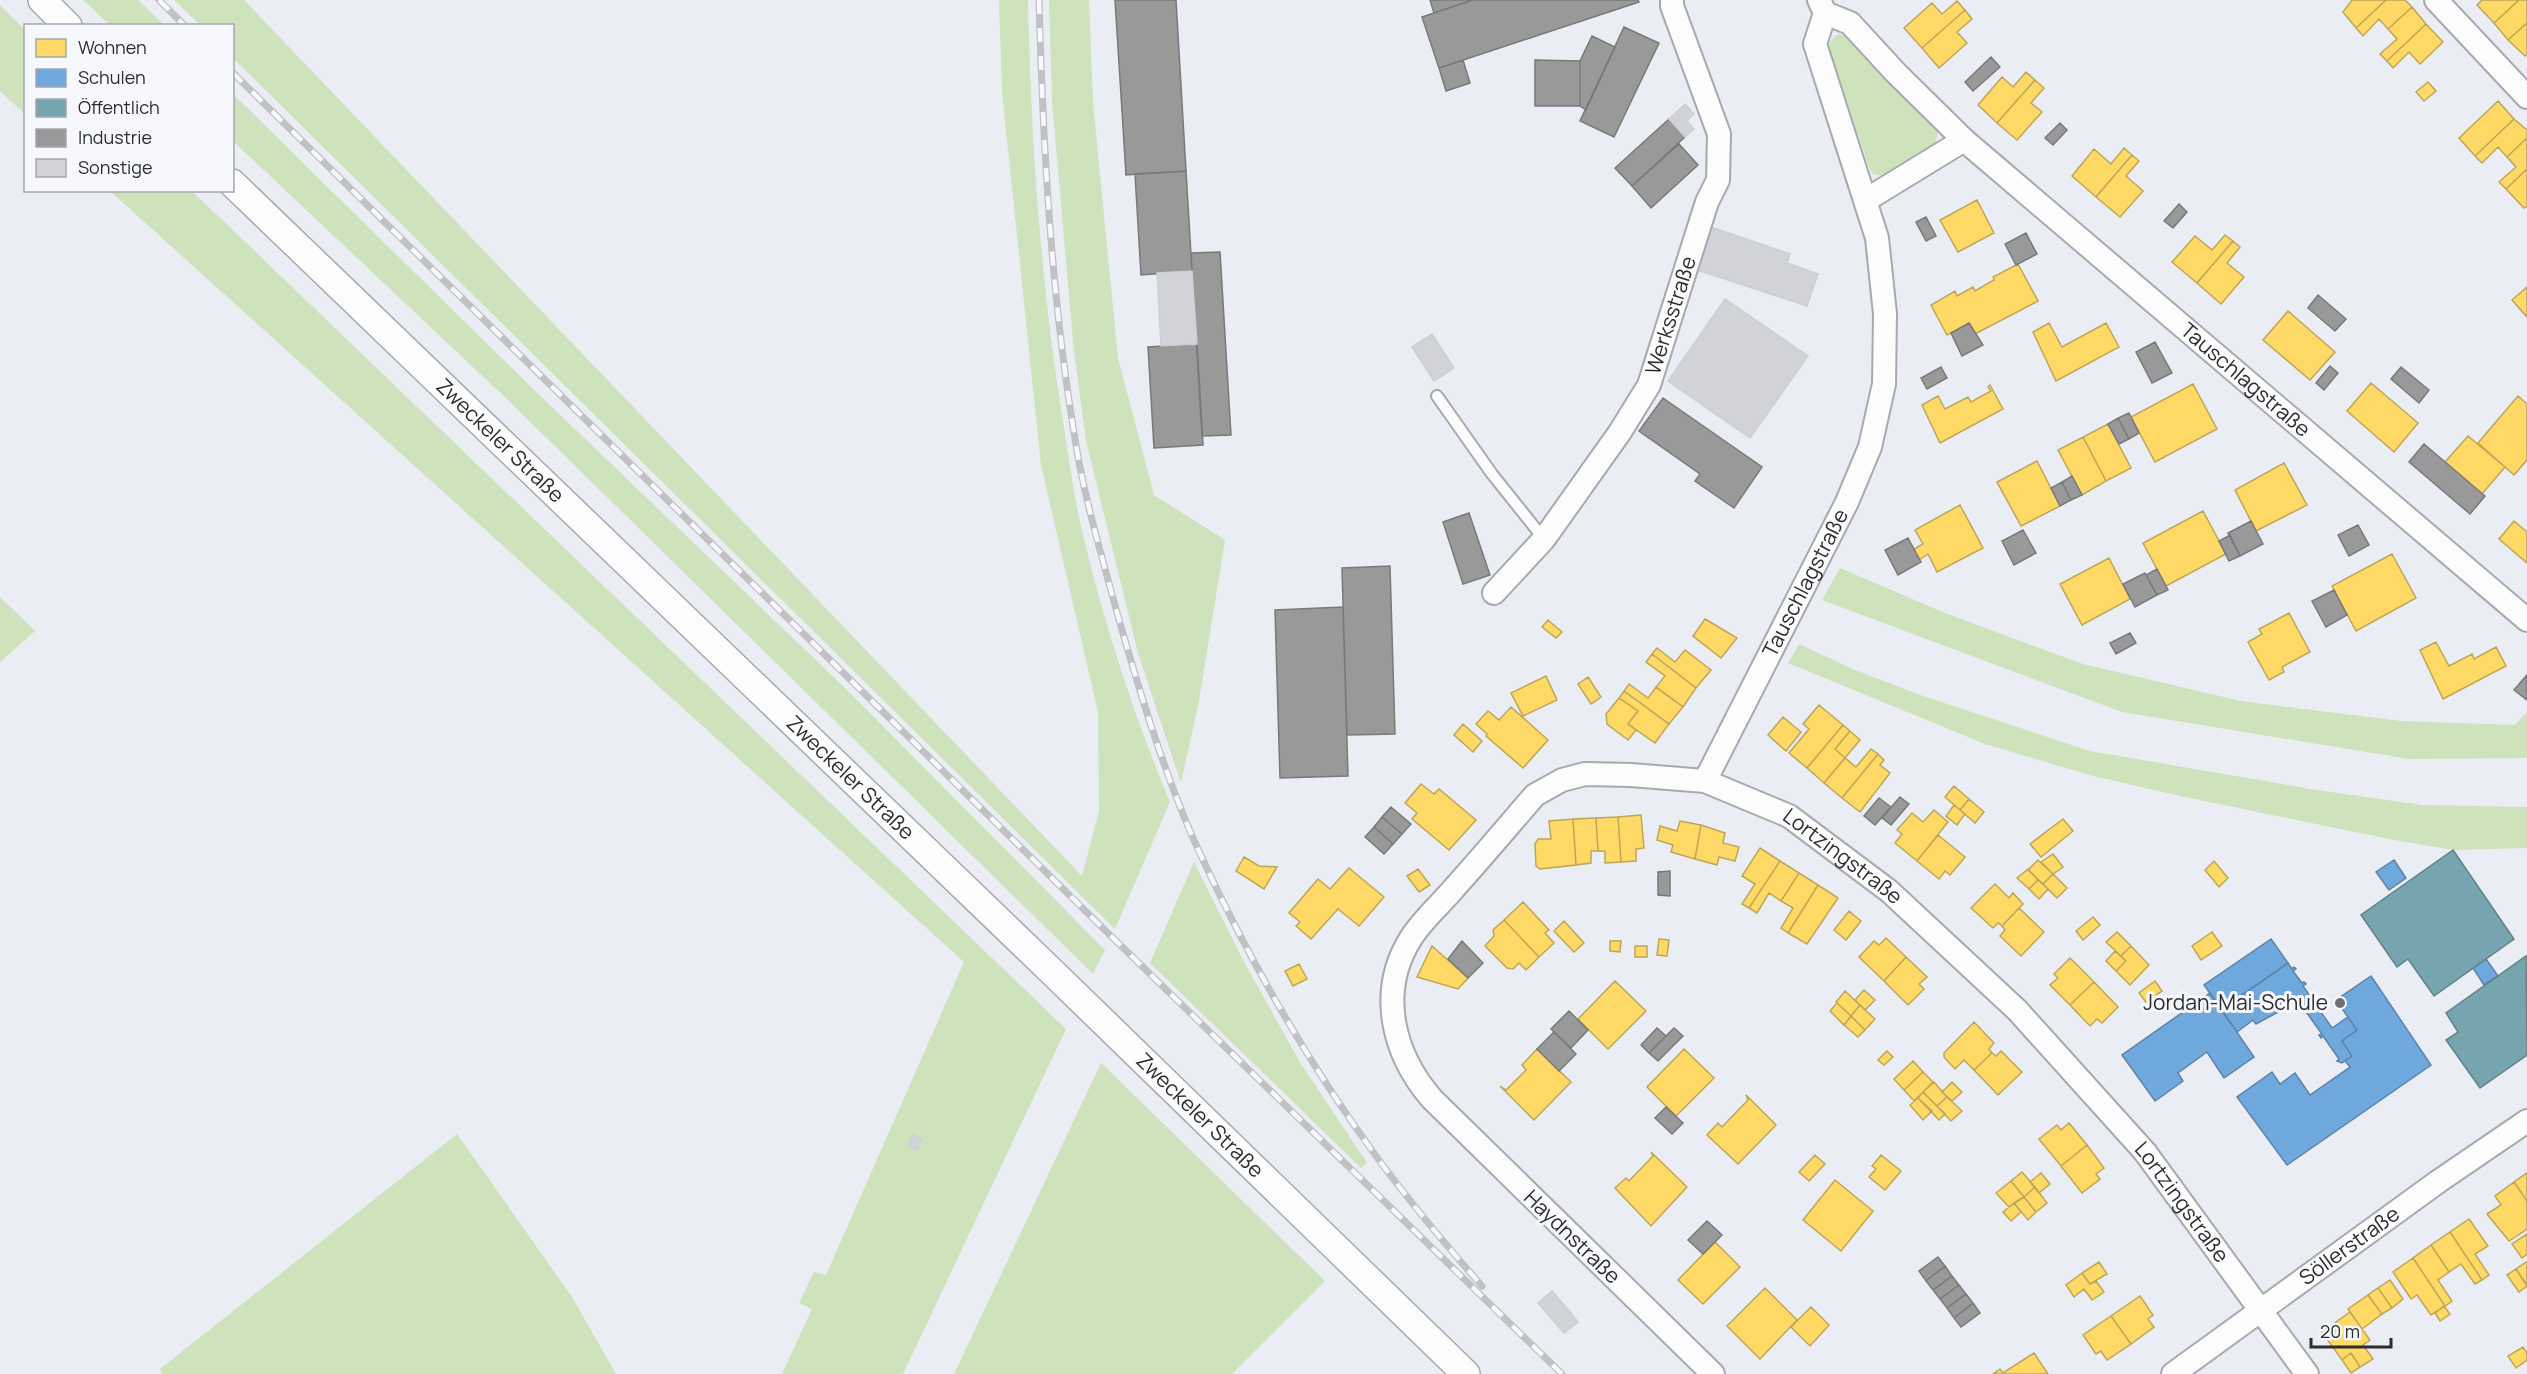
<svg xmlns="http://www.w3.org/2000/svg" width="2527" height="1374" font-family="Manrope,sans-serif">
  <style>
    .green { fill: #cee2bb }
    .homes { fill: #ffd966; stroke: #bfa556; stroke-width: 1.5 }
    .schools { fill: #6fa8dc; stroke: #5b83a9; stroke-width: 1.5 }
    .public { fill: #76a5af; stroke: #608189; stroke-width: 1.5 }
    .industry { fill: #999; stroke: #78797a; stroke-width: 1.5 }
    .building { fill: #d1d3d8; stroke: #cecfd5; stroke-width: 1.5 }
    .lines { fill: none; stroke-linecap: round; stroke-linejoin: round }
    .service-casing { stroke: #a8a9af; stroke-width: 14 }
    .minor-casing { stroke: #a8a9af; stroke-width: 26 }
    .tertiary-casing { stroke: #a8a9af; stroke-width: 30 }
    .service { stroke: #fcfcfd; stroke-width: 10 }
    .minor { stroke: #fcfcfd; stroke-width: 22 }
    .tertiary { stroke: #fcfcfd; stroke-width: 27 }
    .rail-casing { stroke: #c0c1c3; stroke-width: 7 }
    .rail { stroke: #f7f8fe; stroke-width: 4.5; stroke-dasharray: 14; stroke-linecap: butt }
    .poi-dot { fill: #6e7075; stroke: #f7f8fe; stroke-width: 2 }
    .labels { text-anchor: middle; stroke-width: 6; stroke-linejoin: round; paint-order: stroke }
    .street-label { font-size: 21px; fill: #2b2d31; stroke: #f7f8fe }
    .poi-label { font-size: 21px; fill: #2b2d31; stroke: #f7f8fe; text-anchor: end }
  </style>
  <rect width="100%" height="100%" fill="#ebedf4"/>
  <path class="green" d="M83 0H138L164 25H110Z
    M174 0H244L1082 876 1099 811 1098 712 1041 465 1002 92 999 0H1028C1031 139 1040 277 1062 415 1068 450 1072 487 1080 522 1102 617 1132 711 1170 802L1115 929 233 58 232 26 200 25Z
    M1049 0H1089L1093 103 1118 358 1154 495 1225 540 1199 701 1181 783 1138 653 1086 441 1074 352 1052 102Z
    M0 5 25 30V114L0 91Z
    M1838 34 1851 37 1936 127 1938 133 1935 145 1883 176 1873 174 1869 167 1829 47 1831 40Z
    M232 93 529 385 846 689 1105 950 1093 974 510 402 233 141Z
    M110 191H192L1066 1029 903 1374H782L812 1309 799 1303 814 1272 826 1275 964 962Z
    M1840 568 1945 613 2083 664 2241 701 2401 721 2515 725 2527 712V758L2409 759 2122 712 1822 600Z
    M0 597 35 631 0 662Z
    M1799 644 1855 670 1923 696 2090 751 2317 790 2422 805 2527 807V848L2453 850 2389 839 2185 797 2093 776 1985 744 1788 663Z
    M1194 862 1244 962 1301 1064 1367 1163 1361 1168 1150 963Z
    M1101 1063 1325 1281 1232 1374H954Z
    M457 1134 572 1297 616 1374H162L160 1369Z"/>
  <path class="homes" d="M2352 0H2386L2356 28 2343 12Z
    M2386 0H2405L2412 7 2388 29 2379 19 2363 36 2356 28Z
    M2482 0H2519L2494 23 2477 5Z
    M2519 0H2527V23L2508 40 2494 23Z
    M1957 1 1965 10 1922 48 1904 28 1932 3 1942 14Z
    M2412 7 2426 24 2387 61 2380 54 2397 39 2388 29Z
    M1965 10 1972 19 1957 32 1967 43 1939 68 1922 48Z
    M2527 23V54L2525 56 2508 40Z
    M2426 24 2443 42 2420 64 2409 52 2393 68 2387 61Z
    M2026 72 2035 80 1997 123 1978 105 2002 77 2013 87Z
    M2035 80 2044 88 2031 103 2042 112 2017 140 1997 123Z
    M2428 82 2436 91 2424 101 2416 92Z
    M2498 101 2514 119 2475 156 2459 138Z
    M2514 119 2527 130V138L2507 157 2498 147 2482 163 2475 156Z
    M2527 138V169L2506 189 2499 182 2516 167 2507 157Z
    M2124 148 2132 155 2096 197 2072 176 2094 149 2111 164Z
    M2132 155 2139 161 2126 176 2143 191 2120 217 2096 197Z
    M2527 169V206L2524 208 2506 189Z
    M1977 200 1994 233 1958 252 1940 220Z
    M2225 235 2233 241 2197 283 2172 262 2195 236 2212 250Z
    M2233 241 2240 247 2227 263 2244 277 2221 304 2197 283Z
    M2018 264 2038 301 1975 334 1969 323 1947 335 1931 305 1955 291 1957 296 1973 287 1975 291 1994 280 1993 277Z
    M2527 287V317L2512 300Z
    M2288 311 2335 352 2310 380 2263 340Z
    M2049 323 2062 347 2106 323 2119 347 2056 381 2033 332Z
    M2371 383 2418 423 2394 452 2347 411Z
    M2193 384 2217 429 2155 462 2131 417Z
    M1990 385 2003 409 1940 443 1922 405 1938 396 1945 409 1968 397 1971 402 1991 391 1988 387Z
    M2518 396 2527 404V460L2514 475 2478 443Z
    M2108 424 2131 468 2106 481 2083 437Z
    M2468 436 2505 467 2482 494 2445 462Z
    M2083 437 2106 481 2082 495 2058 450Z
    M2037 461 2060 506 2021 526 1997 482Z
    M2284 463 2307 505 2256 531 2235 490Z
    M1960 505 1983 548 1937 572 1928 554 1919 560 1914 549 1923 544 1915 530Z
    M2203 511 2226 554 2166 586 2143 543Z
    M2514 521 2527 532V563L2499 539Z
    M2392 554 2416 598 2356 631 2332 586Z
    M2109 558 2130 599 2082 625 2060 584Z
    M2289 613 2310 652 2282 667 2284 672 2269 680 2248 642 2262 634 2259 629Z
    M1705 619 1737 638 1721 658 1693 636Z
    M1548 620 1562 632 1556 638 1542 627Z
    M2436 642 2449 666 2472 654 2474 659 2496 647 2506 666 2443 699 2420 650Z
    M1657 648 1675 662 1685 650 1711 670 1696 688 1652 654Z
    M1652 654 1696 688 1683 707 1656 687 1665 676 1646 662Z
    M1546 676 1557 700 1523 716 1511 693Z
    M1588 677 1601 697 1591 704 1578 684Z
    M1629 684 1648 698 1656 687 1683 707 1669 724 1624 691Z
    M1624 691 1669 724 1655 743 1628 724 1638 711 1619 698Z
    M1619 698 1638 711 1628 724 1636 730 1628 740 1607 724 1606 714Z
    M1819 705 1843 725 1807 768 1789 753 1809 729 1803 724Z
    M1511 707 1548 740 1523 768 1486 736 1487 734 1476 724 1488 711 1499 720Z
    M1783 717 1801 732 1786 751 1768 735Z
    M1463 724 1482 741 1473 752 1454 735Z
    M1843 725 1850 731 1835 749 1845 758 1824 783 1807 768Z
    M1850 731 1860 740 1845 758 1835 749Z
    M1871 749 1878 754 1842 798 1824 783 1845 758 1856 767Z
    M1878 754 1884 760 1880 765 1890 773 1860 812 1842 798Z
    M1421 784 1434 794 1439 789 1476 820 1449 850 1412 819 1417 813 1405 803Z
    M1954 786 1969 799 1960 810 1945 797Z
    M1969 799 1984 812 1975 823 1960 810Z
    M1954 805 1965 814 1957 825 1946 816Z
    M1934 810 1948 822 1917 861 1895 843 1902 834 1897 830 1912 813 1923 822Z
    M1641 815 1644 848 1636 849V861L1621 862 1618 817Z
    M1618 817 1621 862 1605 863V851H1598L1596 818Z
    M1596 818 1598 851H1591V863L1576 865 1573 819Z
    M1573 819 1576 865 1540 869 1536 866 1535 844 1538 839H1551L1549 821Z
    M2063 819 2073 831 2041 857 2030 844Z
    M1680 821 1701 825 1695 859 1671 852 1673 845 1657 840 1660 826 1677 831Z
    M1701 825 1725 833 1723 843 1739 847 1735 861 1719 857 1717 865 1695 859Z
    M1938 835 1965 857 1950 875 1945 871 1939 879 1917 861Z
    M1760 848 1780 861 1749 908 1742 904 1755 884 1742 876Z
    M2053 854 2063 867 2053 874 2041 862Z
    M1244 857 1259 866 1277 867 1264 889 1236 871Z
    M2038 860 2053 874 2043 884 2028 870Z
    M1780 861 1799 873 1781 901 1769 893 1757 913 1749 908Z
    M2214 861 2228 878 2219 887 2205 870Z
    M1349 868 1384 897 1359 926 1338 909 1311 939 1296 926 1300 922 1289 913 1318 879 1330 889Z
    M1418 869 1430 885 1419 892 1407 876Z
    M2028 869 2038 880 2029 889 2017 878Z
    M1799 873 1818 885 1788 933 1781 928 1793 908 1781 901Z
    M2053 874 2067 888 2057 898 2043 884Z
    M2038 880 2048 889 2039 899 2029 889Z
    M1995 884 2009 898 2013 893 2023 904 2002 926 1998 923 1993 928 1971 908Z
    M1818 885 1838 898 1807 944 1788 933Z
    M1523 902 1549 930 1545 933 1554 943 1539 957 1504 920Z
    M2019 908 2044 932 2021 956 2000 936 2005 930 2002 926Z
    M1849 911 1861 921 1846 940 1834 930Z
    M2093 917 2100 925 2083 940 2076 931Z
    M1504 920 1539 957 1526 970 1519 963 1513 969 1507 968 1485 946 1494 936 1493 930Z
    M1564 921 1584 943 1574 952 1554 931Z
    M2117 932 2131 946 2121 956 2106 942Z
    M2212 932 2222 946 2201 960 2192 946Z
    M1886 938 1906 957 1884 981 1859 957 1874 941 1879 945Z
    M1659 939 1669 940 1667 956 1657 955Z
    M1610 941H1621L1620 952 1610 951Z
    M1432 946 1468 978 1458 989 1417 977Z
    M1635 946H1647V957H1635Z
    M2131 946 2149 965 2130 985 2116 971 2126 961 2121 956Z
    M2115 951 2126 961 2116 971 2106 961Z
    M1906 957 1927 977 1919 984 1924 989 1908 1005 1884 981Z
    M2070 958 2094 982 2070 1005 2050 985 2058 978 2054 974Z
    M1299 964 1307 979 1293 986 1285 971Z
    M1615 981 1646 1011 1608 1049 1578 1019Z
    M2155 981 2162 991 2146 1002 2139 993Z
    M2094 982 2118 1007 2102 1023 2097 1019 2090 1026 2070 1005Z
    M1864 990 1875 1000 1865 1010 1855 1000Z
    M1845 991 1860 1005 1851 1016 1836 1002Z
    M1837 1003 1851 1016 1844 1025 1830 1011Z
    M1860 1005 1875 1019 1865 1030 1851 1016Z
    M1851 1016 1865 1030 1858 1037 1844 1025Z
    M1974 1022 1994 1043 1989 1049 1992 1053 1974 1070 1964 1060 1955 1069 1944 1057V1053Z
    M1537 1049 1571 1082 1534 1120 1500 1086 1506 1090 1526 1070 1522 1065Z
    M1684 1049 1714 1078 1676 1116 1647 1087Z
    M1887 1051 1893 1057 1884 1065 1878 1060Z
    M2001 1051 2022 1072 1998 1095 1974 1070 1992 1053 1996 1056Z
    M1913 1061 1923 1072 1904 1090 1894 1079Z
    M1923 1072 1933 1082 1914 1101 1904 1090Z
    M1934 1082 1947 1097 1937 1106 1923 1092Z
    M1952 1082 1962 1092 1952 1101 1942 1092Z
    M1923 1092 1945 1114 1939 1120 1918 1098Z
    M1746 1095 1776 1125 1738 1164 1707 1135 1718 1123 1722 1127 1748 1100Z
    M1947 1097 1962 1111 1951 1121 1937 1106Z
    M1918 1098 1932 1111 1923 1120 1910 1105Z
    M2069 1123 2087 1145 2061 1166 2039 1139 2057 1125 2061 1130Z
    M2087 1145 2104 1168 2096 1174 2100 1179 2082 1193 2061 1166Z
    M1651 1152 1687 1187 1651 1226 1615 1188 1626 1178 1629 1181 1653 1156Z
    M1815 1155 1825 1164 1809 1181 1799 1172Z
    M1881 1155 1901 1171 1885 1190 1869 1177 1876 1169 1872 1166Z
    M2022 1172 2035 1187 2024 1197 2011 1181Z
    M2041 1173 2050 1184 2039 1193 2030 1182Z
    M2527 1173V1201L2514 1182Z
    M1835 1180 1873 1211 1841 1251 1803 1220Z
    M2011 1181 2024 1197 2009 1207 1996 1193Z
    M2514 1182 2527 1201V1229L2509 1241 2487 1214 2501 1205 2495 1196Z
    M2035 1187 2047 1203 2036 1212 2024 1197Z
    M2024 1197 2036 1212 2028 1220 2014 1203Z
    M2014 1203 2021 1212 2011 1221 2003 1212Z
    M2469 1219 2488 1246 2475 1254 2489 1275 2482 1280 2450 1232Z
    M2450 1232 2482 1280 2475 1284 2461 1264 2449 1272 2431 1245Z
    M2527 1234V1254L2522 1258 2512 1244Z
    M1715 1242 1740 1267 1703 1304 1678 1280Z
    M2431 1245 2449 1272 2438 1280 2452 1301 2445 1306 2413 1258Z
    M2413 1258 2445 1306 2431 1315 2417 1295 2411 1299 2393 1272Z
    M2099 1262 2107 1274 2090 1284 2082 1273Z
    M2526 1262 2527 1264V1285L2516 1269Z
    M2516 1269 2527 1286 2519 1292 2507 1275Z
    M2082 1273 2090 1284 2096 1281 2104 1292 2092 1300 2084 1289 2074 1297 2066 1285Z
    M2390 1280 2403 1299 2392 1308 2378 1288Z
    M1765 1288 1797 1320 1760 1359 1727 1326Z
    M2378 1288 2392 1308 2382 1314 2368 1295Z
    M2368 1295 2382 1314 2362 1329 2348 1309Z
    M2140 1296 2153 1315 2148 1319 2154 1327 2131 1344 2111 1316Z
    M2444 1306 2450 1314 2440 1321 2435 1313Z
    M1811 1307 1829 1325 1810 1346 1791 1327Z
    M2350 1312 2370 1340 2363 1345 2373 1359 2360 1367 2351 1353 2342 1360 2322 1332Z
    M2111 1316 2131 1344 2107 1360 2101 1351 2096 1354 2083 1335Z
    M2523 1347 2527 1353V1360L2516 1368 2508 1356Z
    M2034 1353 2048 1374H1993L2000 1369 2003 1373Z
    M2351 1353 2360 1367 2351 1373 2342 1360Z"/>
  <path class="schools" d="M2394 860 2406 878 2389 890 2376 872Z
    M2271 939 2288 963 2221 1009 2204 985Z
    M2486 959 2498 976 2484 985 2473 968Z
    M2288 963 2292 969 2294 967 2296 969 2293 971 2302 983 2304 982 2306 984 2303 986 2332 1028 2348 1017 2357 1030 2342 1041 2352 1056 2342 1063 2337 1061 2339 1059 2323 1036 2321 1038 2319 1035 2322 1034 2296 998 2283 1007 2280 1002 2278 1004 2282 1010 2256 1024 2253 1020 2237 1032 2221 1010Z
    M2371 976 2431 1065 2287 1165 2237 1097 2272 1072 2280 1084 2295 1073 2310 1095 2350 1067 2345 1061 2352 1056 2342 1041 2357 1030 2336 1000Z
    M2210 993 2254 1057 2224 1078 2207 1052 2178 1073 2183 1081 2155 1101 2122 1055Z"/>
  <path class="public" d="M2453 850 2514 939 2434 996 2408 959 2397 967 2361 915Z
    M2526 956 2527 1055 2480 1088 2446 1040 2458 1032 2446 1013Z"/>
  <path class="industry" d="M1115 0H1176L1186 171 1126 175Z
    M1430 0H1473L1434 13Z
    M1473 0H1638L1639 2 1439 68 1422 17Z
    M1624 27 1659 43 1614 137 1580 121Z
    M1592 36 1615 47 1586 110 1580 106V61Z
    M1991 57 2000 67 1973 91 1965 82Z
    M1463 60 1470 83 1446 91 1439 68Z
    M1535 60 1580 61V106H1535Z
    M1669 119 1685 137 1632 186 1615 168Z
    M2060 123 2067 130 2053 145 2045 138Z
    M1679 144 1698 165 1651 208 1632 186Z
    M1186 171 1192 271 1141 275 1135 174Z
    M2179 204 2187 212 2173 228 2164 221Z
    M1926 217 1936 236 1926 241 1916 222Z
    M2026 233 2037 254 2016 265 2005 244Z
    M1220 252 1231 435 1202 436 1191 253Z
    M2318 295 2346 319 2335 331 2308 308Z
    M1969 323 1983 345 1962 356 1951 333Z
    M2155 342 2172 373 2152 383 2136 352Z
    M1197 344 1203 445 1154 448 1148 347Z
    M2330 366 2338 373 2324 390 2316 383Z
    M1941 367 1947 378 1927 389 1921 378Z
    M2401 367 2429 390 2419 403 2391 379Z
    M1663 398 1762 467 1734 508 1695 481 1700 474 1639 431Z
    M2129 413 2139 433 2129 439 2118 418Z
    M2118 418 2129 439 2119 444 2108 424Z
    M2424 444 2485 496 2470 514 2409 462Z
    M2072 476 2082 495 2071 500 2062 482Z
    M2062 482 2071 500 2060 506 2051 488Z
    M1469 513 1490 575 1463 584 1443 522Z
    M2251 521 2263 544 2240 556 2228 533Z
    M2358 525 2369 545 2349 556 2338 535Z
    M2023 530 2036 553 2014 565 2002 541Z
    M2230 535 2240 556 2229 561 2219 541Z
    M1908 538 1921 562 1898 575 1885 550Z
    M1390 566 1395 734 1347 735 1342 568Z
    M2157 569 2168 590 2157 595 2146 575Z
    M2145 573 2157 595 2135 607 2123 584Z
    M2334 590 2347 615 2326 627 2312 601Z
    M1343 607 1348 776 1280 778 1275 610Z
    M2130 633 2136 643 2116 654 2110 643Z
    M2527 675V700L2514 690Z
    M1900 797 1909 804 1891 825 1882 818Z
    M1879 798 1891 807 1875 825 1864 816Z
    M1391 807 1411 824 1402 834 1382 817Z
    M1382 817 1402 834 1393 844 1374 827Z
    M1374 827 1393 844 1384 854 1365 837Z
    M1670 871V896L1658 895V872Z
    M1462 941 1483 963 1468 978 1448 959Z
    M1569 1011 1588 1030 1571 1048 1551 1029Z
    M1657 1028 1666 1036 1649 1053 1641 1045Z
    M1674 1028 1683 1036 1658 1061 1649 1053Z
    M1554 1032 1576 1054 1559 1071 1537 1049Z
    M1666 1107 1683 1123 1672 1134 1655 1118Z
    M1707 1221 1722 1235 1703 1254 1688 1240Z
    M1938 1257 1945 1266 1926 1281 1919 1271Z
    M1945 1266 1952 1276 1933 1290 1926 1281Z
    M1952 1276 1959 1285 1940 1299 1933 1290Z
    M1959 1285 1966 1294 1947 1308 1940 1299Z
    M1966 1294 1973 1303 1954 1318 1947 1308Z
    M1973 1303 1980 1313 1961 1327 1954 1318Z"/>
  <path class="building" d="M1685 104 1694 114 1687 121 1694 129 1685 137 1669 119Z
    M1708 226 1790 254 1787 263 1818 274 1807 306 1694 269Z
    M1192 271 1197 344 1161 346 1157 273Z
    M1725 299 1808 356 1750 438 1668 381Z
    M1432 334 1454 368 1434 381 1412 347Z
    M913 1135 922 1139 917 1150 908 1146Z
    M1552 1291 1571 1313 1557 1325 1538 1303Z
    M1571 1313 1578 1322 1564 1333 1557 1325Z"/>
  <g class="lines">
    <g class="service-casing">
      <path id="service" d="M1437 396 1492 474 1544 539"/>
    </g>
    <g class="minor-casing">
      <g id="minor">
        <path d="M2436 0 2527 97"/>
        <path id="s1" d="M1825 13 1850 23 1896 73 1964 140 2527 620"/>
        <path d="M1866 200 1964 140"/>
        <path id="s2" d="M1494 593 1544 539 1620 432 1649 385 1707 202 1718 180 1719 134 1672 6V0"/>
        <path id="s3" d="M1705 781 1847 502 1870 447 1884 384 1885 314 1877 238 1815 44 1825 13 1819 0"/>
        <path id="s4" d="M1713 1374 1432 1099C1393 1054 1377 992 1411 938 1423 919 1442 903 1456 886 1483 856 1509 825 1535 795L1562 780 1585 774 1631 775 1705 781 1789 816 1889 891 2017 1010 2145 1152 2307 1374"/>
        <path id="s5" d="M2173 1374 2439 1181 2527 1121"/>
      </g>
    </g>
    <g class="tertiary-casing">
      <g id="tertiary">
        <path d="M42 0 68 26"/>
        <path id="s6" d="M232 183 1046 966 1466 1374"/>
      </g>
    </g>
    <use href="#service" class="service"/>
    <use href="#minor" class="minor"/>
    <use href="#tertiary" class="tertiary"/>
    <g class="rail-casing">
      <path id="rail" d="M159 0 185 26
        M1039 0C1043 147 1051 294 1075 439 1084 497 1101 553 1116 609 1139 690 1167 784 1203 860 1251 963 1309 1064 1376 1156 1409 1201 1445 1244 1482 1286
        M232 72 1112 937 1562 1374"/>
    </g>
    <use href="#rail" class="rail"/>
  </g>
  <circle class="poi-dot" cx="2340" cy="1003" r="6"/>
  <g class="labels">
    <g class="street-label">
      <text dy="7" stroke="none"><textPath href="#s2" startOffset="333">Werksstraße</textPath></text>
      <text dy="7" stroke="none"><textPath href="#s1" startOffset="560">Tauschlagstraße</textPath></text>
      <text dy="7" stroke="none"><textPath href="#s6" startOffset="372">Zweckeler Straße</textPath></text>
      <text dy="7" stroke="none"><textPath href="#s3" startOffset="222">Tauschlagstraße</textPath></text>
      <text dy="7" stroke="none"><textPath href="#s6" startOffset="858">Zweckeler Straße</textPath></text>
      <text dy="7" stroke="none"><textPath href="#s4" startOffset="1090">Lortzingstraße</textPath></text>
      <text dy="7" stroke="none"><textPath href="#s6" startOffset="1344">Zweckeler Straße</textPath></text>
      <text dy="7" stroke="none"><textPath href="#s4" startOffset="1576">Lortzingstraße</textPath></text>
      <text transform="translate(1572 1237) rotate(44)" y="7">Haydnstraße</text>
      <text dy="7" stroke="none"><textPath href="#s5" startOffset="218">Söllerstraße</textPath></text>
    </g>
    <g class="poi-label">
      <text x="2328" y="1010">Jordan-Mai-Schule</text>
    </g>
  </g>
  <rect x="24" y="24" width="210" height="168" fill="#f7f8fe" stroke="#a5a7ac" stroke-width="1.5"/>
  <rect x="36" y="39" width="30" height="18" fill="#ffd966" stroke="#a5a7ac" stroke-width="1.5"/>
  <text x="78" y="54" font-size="18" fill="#2b2d31">Wohnen</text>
  <rect x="36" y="69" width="30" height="18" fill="#6fa8dc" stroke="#a5a7ac" stroke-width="1.5"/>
  <text x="78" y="84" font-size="18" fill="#2b2d31">Schulen</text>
  <rect x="36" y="99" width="30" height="18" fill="#76a5af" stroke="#a5a7ac" stroke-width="1.5"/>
  <text x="78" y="114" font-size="18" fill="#2b2d31">Öffentlich</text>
  <rect x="36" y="129" width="30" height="18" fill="#999999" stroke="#a5a7ac" stroke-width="1.5"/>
  <text x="78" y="144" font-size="18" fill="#2b2d31">Industrie</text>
  <rect x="36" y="159" width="30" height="18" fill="#d1d3d8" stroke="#a5a7ac" stroke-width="1.5"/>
  <text x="78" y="174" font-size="18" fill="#2b2d31">Sonstige</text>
  <path d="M2311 1338v9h80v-9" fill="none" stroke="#2b2d31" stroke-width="3"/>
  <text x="2320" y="1338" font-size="18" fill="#2b2d31" stroke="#f7f8fe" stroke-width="4.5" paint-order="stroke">20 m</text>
</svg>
